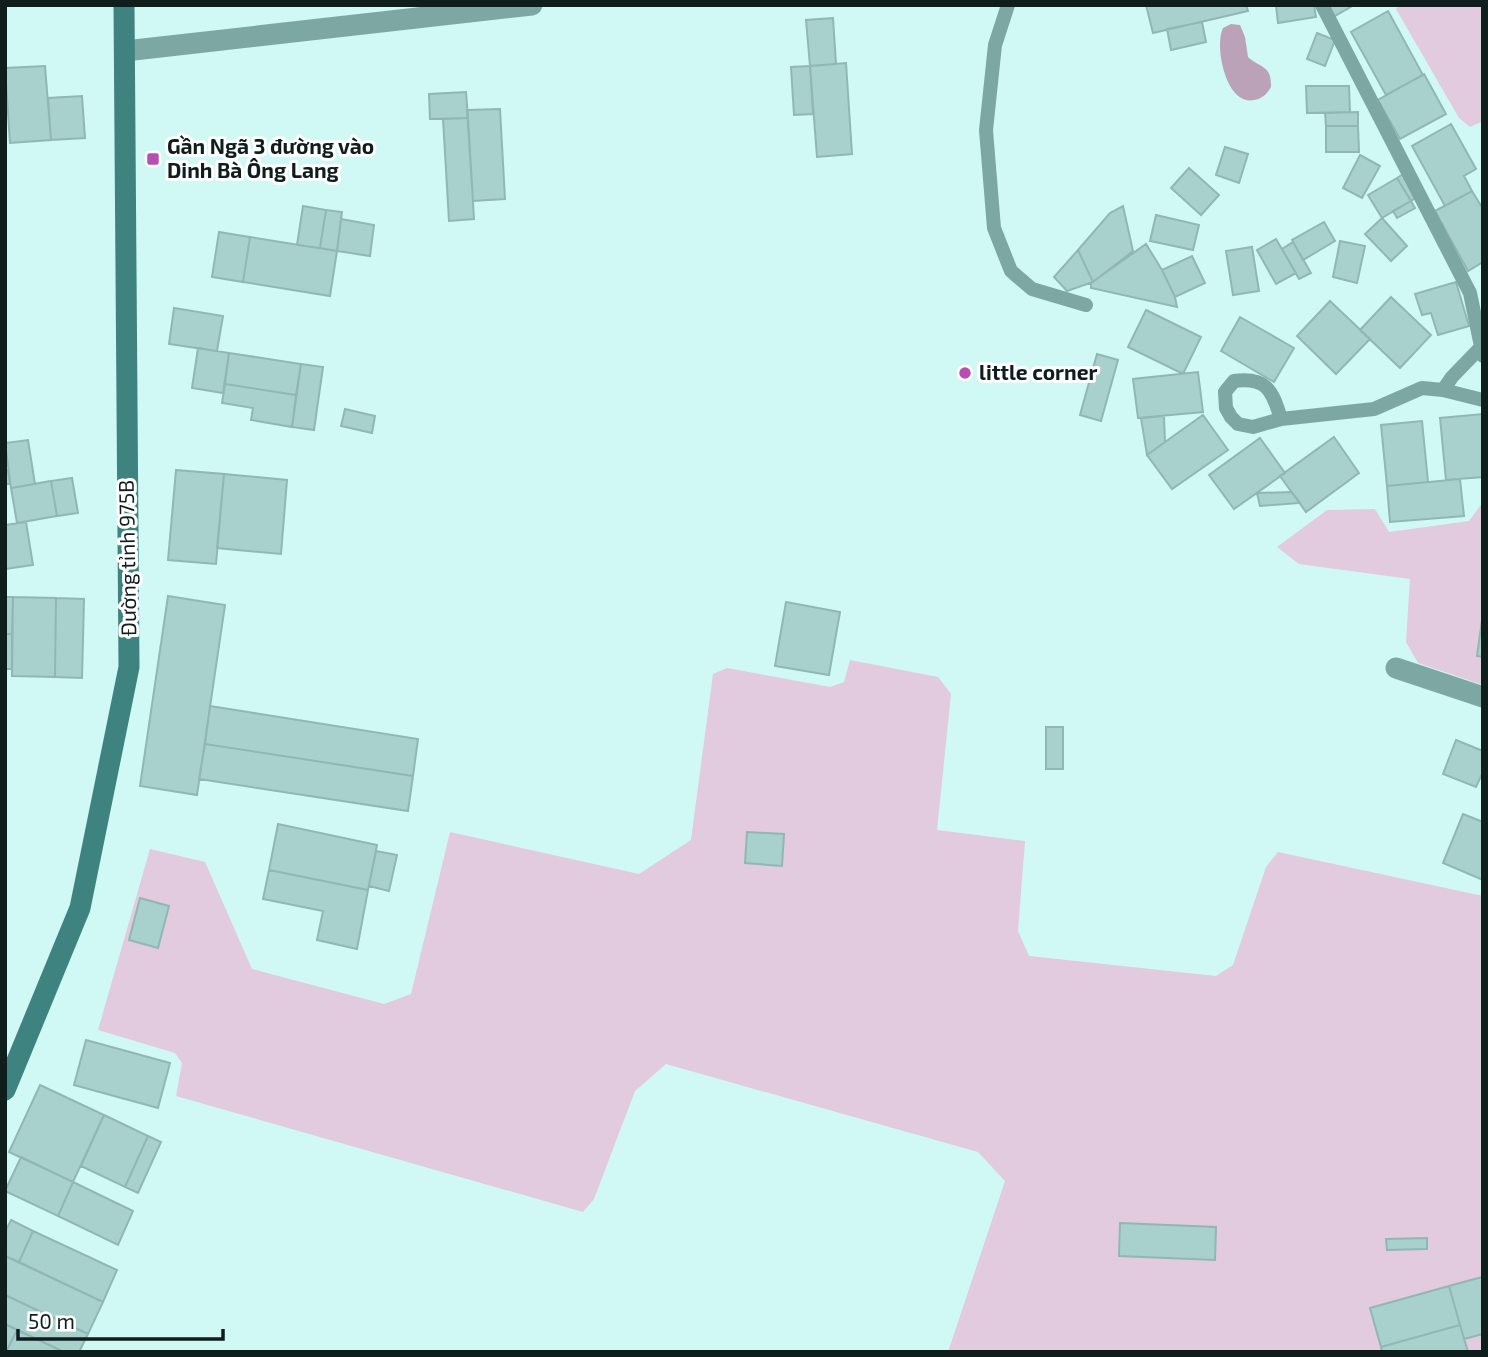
<svg xmlns="http://www.w3.org/2000/svg" width="1488" height="1357" font-family="'Exo 2',sans-serif">
  <style>
    .green { fill: #e2cadf }
    .water { fill: #bca2b9 }
    .building { fill: #a8d1cd; stroke: #90b7b3; stroke-width: 2 }
    .lines { fill: none; stroke-linecap: round; stroke-linejoin: round }
    .lane { stroke: #7ca7a3; stroke-width: 14 }
    .street { stroke: #7ca7a3; stroke-width: 21 }
    .secondary { stroke: #3e837f; stroke-width: 21 }
    .poi-dot { fill: #b74fb2; stroke: #fff; stroke-width: 2.5 }
    .labels { text-anchor: middle; stroke-width: 6; stroke-linejoin: round; paint-order: stroke }
    .poi-label { font-size: 21px; font-weight: bold; fill: #0f1e1c; stroke: #fff; text-anchor: start }
    .street-label { font-size: 21px; fill: #0f1e1c; stroke: #fff }
  </style>
  <rect width="100%" height="100%" fill="#d0f8f5"/>
  <path class="green" d="M1398 5H1483V121L1470 127 1459 118 1396 9Z
    M1483 502V685L1418 663 1406 642 1410 579 1299 564 1277 547 1327 510 1375 509 1389 532 1469 521Z
    M850 660 938 677 951 694 937 830 1025 841 1018 931 1029 956 1216 976 1233 965 1266 867 1278 852 1483 896V1352H948L1005 1181 978 1152 666 1064 635 1091 594 1199 583 1212 176 1096 182 1063 175 1053 98 1030 150 849 205 862 252 969 384 1004 411 994 450 832 639 874 691 840 713 674 727 668 830 687 844 682Z"/>
  <path class="water" d="M1231 24 1240 25 1245 37 1248 57C1260 68 1272 65 1271 87 1267 94 1262 99 1254 100 1226 106 1214 46 1223 28Z"/>
  <path class="building" d="M1146 5H1246L1248 11 1153 33Z
    M1276 5H1314L1316 17 1278 23Z
    M1327 5H1354L1333 17Z
    M1388 11 1423 75 1386 95 1351 32Z
    M833 18 836 64 810 66 806 20Z
    M1202 22 1206 42 1171 50 1167 29Z
    M1317 33 1335 40 1325 66 1307 59Z
    M846 63 852 154 817 157 810 66Z
    M45 66 51 140 10 143 5 68Z
    M810 66 813 114 794 115 791 67Z
    M1424 74 1446 114 1400 139 1378 100Z
    M1306 86H1349L1350 112 1307 113Z
    M466 92 468 118 430 119 429 94Z
    M82 96 85 138 51 140 48 98Z
    M500 109 505 199 473 201 467 110Z
    M1358 112V126H1326L1325 113Z
    M468 118 474 219 449 221 443 119Z
    M1451 124 1476 169 1464 176 1472 191 1445 206 1412 146Z
    M1326 126H1358L1359 152H1326Z
    M1225 147 1248 154 1239 183 1216 175Z
    M1360 155 1380 166 1362 198 1343 188Z
    M1189 168 1219 195 1201 215 1171 188Z
    M1405 173 1418 196 1411 201 1397 178Z
    M1397 178 1411 201 1382 218 1368 195Z
    M1472 191 1483 209V262L1468 271 1435 211Z
    M1411 201 1415 208 1397 218 1393 211Z
    M303 206 326 210 320 248 297 245Z
    M1123 206 1133 251 1093 282 1078 250 1110 213Z
    M326 210 342 212 337 251 320 248Z
    M1156 215 1199 225 1193 250 1150 241Z
    M1382 218 1407 246 1391 261 1365 234Z
    M341 219 374 225 370 256 337 251Z
    M1324 222 1335 241 1303 260 1292 240Z
    M219 232 250 237 243 282 212 277Z
    M250 237 337 251 330 296 243 282Z
    M1276 239 1296 273 1276 284 1257 250Z
    M1340 241 1365 246 1357 283 1333 277Z
    M1293 242 1311 273 1299 279 1282 249Z
    M1146 244 1162 270 1175 297 1177 307 1091 288V283Z
    M1252 247 1259 291 1233 295 1226 251Z
    M1078 250 1093 282 1067 291 1054 277Z
    M1192 256 1205 283 1175 297 1162 270Z
    M1456 282 1469 326 1438 335 1431 313 1422 315 1415 294Z
    M1391 297 1431 335 1400 368 1360 330Z
    M1330 301 1370 339 1336 374 1297 336Z
    M174 308 223 316 217 351 169 344Z
    M1146 310 1201 337 1183 374 1128 347Z
    M1240 317 1294 348 1274 382 1221 351Z
    M198 348 229 353 223 393 192 388Z
    M229 353 301 364 296 395 225 384Z
    M1097 354 1118 360 1101 421 1080 415Z
    M301 364 323 367 314 430 292 427Z
    M1198 372 1203 412 1138 418 1133 379Z
    M225 384 296 395 292 427 251 420 253 408 222 403Z
    M345 409 375 416 372 433 341 426Z
    M1483 414V477L1446 480 1440 418Z
    M1203 415 1228 450 1172 489 1147 455Z
    M1164 416 1165 442 1147 455 1141 418Z
    M1422 421 1428 482 1387 486 1381 425Z
    M1334 437 1359 473 1306 512 1280 476Z
    M1260 438 1285 473 1234 509 1209 475Z
    M28 440 35 484 11 488 5 443Z
    M5 470H8L10 484H5Z
    M176 470 224 474 216 564 168 560Z
    M224 474 287 480 281 554 217 548Z
    M72 478 78 513 57 516 51 481Z
    M1460 479 1464 516 1390 522 1387 486Z
    M51 481 57 516 17 523 11 488Z
    M1292 492 1300 503 1260 506 1257 493Z
    M26 522 33 565 5 569V525Z
    M168 596 225 605 197 795 140 786Z
    M5 597H13L12 634H5Z
    M13 597 56 598 55 677 12 676Z
    M56 598 84 599 82 678 55 677Z
    M786 602 840 612 829 675 775 666Z
    M1483 613V657L1477 656Z
    M5 634H12V669H5Z
    M210 706 418 739 413 776 205 744Z
    M1046 727H1063V769H1046Z
    M1456 740 1483 751V772L1476 787 1443 774Z
    M205 744 413 776 408 811 199 779Z
    M1463 814 1483 822V880L1443 863Z
    M278 824 377 845 368 890 269 870Z
    M747 832 784 834 782 866 745 863Z
    M376 851 397 855 389 891 369 886Z
    M269 870 368 890 357 949 317 940 323 911 263 899Z
    M140 898 169 906 158 948 129 940Z
    M86 1040 170 1063 158 1108 74 1085Z
    M40 1085 104 1115 73 1182 9 1152Z
    M104 1115 148 1136 125 1187 81 1166Z
    M148 1136 161 1142 138 1193 125 1187Z
    M21 1157 73 1182 58 1216 5 1191Z
    M73 1182 133 1211 118 1245 58 1216Z
    M11 1220 33 1231 19 1262 5 1256V1232Z
    M1120 1223 1216 1227 1215 1260 1119 1256Z
    M33 1231 117 1270 103 1302 19 1262Z
    M1427 1238V1249L1387 1250 1386 1239Z
    M5 1256 103 1302 88 1334 5 1295Z
    M1482 1277 1483 1334 1464 1339 1449 1286Z
    M1449 1286 1460 1325 1381 1347 1370 1308Z
    M5 1295 88 1334 79 1352H64L5 1324Z
    M5 1324 17 1330 6 1352H5Z
    M1460 1325 1468 1352H1382L1381 1347Z
    M17 1330 64 1352H6Z"/>
  <g class="lines">
    <path class="lane" d="M1008 5 995 45 986 130 994 228 1011 271 1032 289 1086 305
      M1322 5 1470 293 1483 356
      M1443 390 1452 377 1481 347
      M1281 419C1272 389 1266 377 1234 381L1225 392 1226 408 1231 417 1238 424 1253 427 1281 419 1374 409 1422 388 1443 390 1483 400"/>
    <path class="street" d="M125 51 532 5
      M1396 668 1483 697"/>
    <path class="secondary" d="M5 1090 80 908 129 667 124 5"/>
  </g>
  <g class="poi-dot">
    <rect x="146" y="152" width="14" height="14" rx="3.5"/>
    <circle cx="965" cy="373" r="7"/>
  </g>
  <g class="labels">
    <g class="poi-label">
      <text x="167" y="154">Gần Ngã 3 đường vào<tspan x="167" dy="24">Dinh Bà Ông Lang</tspan></text>
      <text x="979" y="380">little corner</text>
    </g>
    <g class="street-label">
      <text transform="translate(128 558) rotate(-91)" y="7">Đường tỉnh 975B</text>
    </g>
  </g>
  <rect width="1488" height="1357" fill="none" stroke="#0f1e1c" stroke-width="14"/>
  <path d="M18 1329v10h205v-10" fill="none" stroke="#0f1e1c" stroke-width="3.5"/>
  <text x="28" y="1329" font-size="21" fill="#0f1e1c" stroke="#ffffff" stroke-width="5" paint-order="stroke">50 m</text>
</svg>
